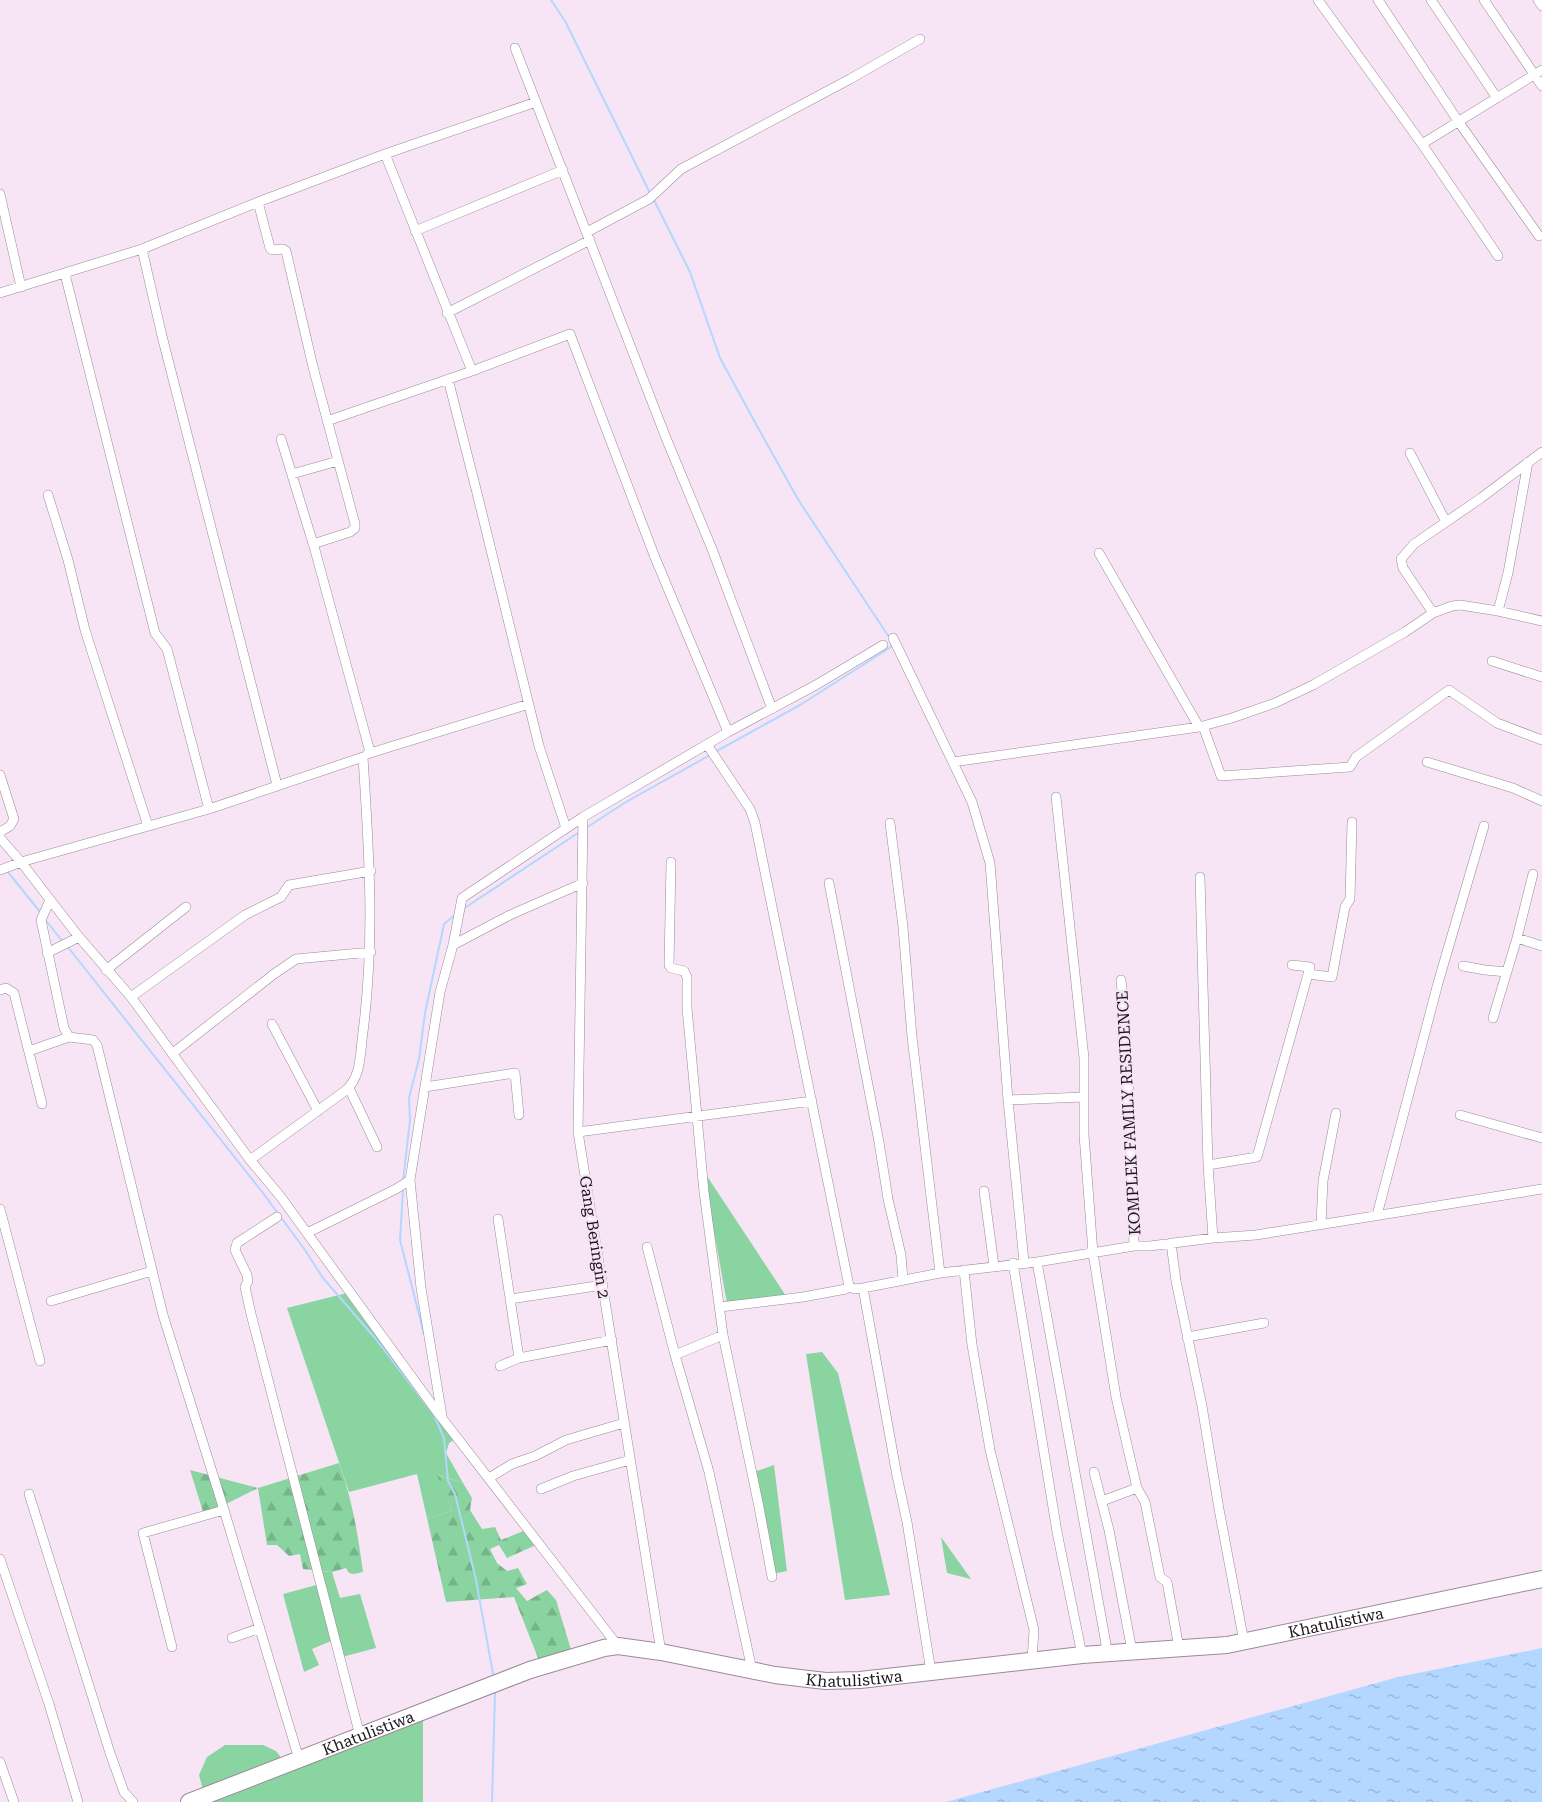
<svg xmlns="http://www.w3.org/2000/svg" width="1542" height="1802" font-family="'Roboto Serif',serif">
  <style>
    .green { fill: #89d4a0 }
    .forest { fill: url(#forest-firs) }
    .water { fill: url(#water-ripples) }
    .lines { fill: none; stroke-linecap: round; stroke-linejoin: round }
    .stream { stroke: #b3d7ff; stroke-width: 2 }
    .street-casing { stroke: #9b8a9a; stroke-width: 10 }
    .highway-casing { stroke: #9b8a9a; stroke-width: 18 }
    .street { stroke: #fff; stroke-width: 9 }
    .highway { stroke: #fff; stroke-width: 16 }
    .labels { text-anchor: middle; stroke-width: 5; stroke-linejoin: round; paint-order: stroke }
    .street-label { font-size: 16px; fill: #1d171d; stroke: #f7e5f6 }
  </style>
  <defs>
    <pattern id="forest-firs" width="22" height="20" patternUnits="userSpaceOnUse" patternTransform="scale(1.5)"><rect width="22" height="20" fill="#89d4a0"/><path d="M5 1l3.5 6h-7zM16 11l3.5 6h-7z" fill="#76b589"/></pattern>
    <pattern id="water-ripples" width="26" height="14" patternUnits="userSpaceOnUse" patternTransform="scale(1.5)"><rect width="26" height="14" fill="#b3d7ff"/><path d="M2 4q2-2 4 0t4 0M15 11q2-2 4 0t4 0" fill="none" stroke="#9ab8da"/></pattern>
  </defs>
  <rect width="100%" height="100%" fill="#f7e5f6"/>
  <path class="green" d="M703 1170 790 1302 728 1309Z
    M351 1292 457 1438 449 1443 446 1453 463 1483 438 1475 452 1511 427 1518 417 1474 349 1492 287 1308Z
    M822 1352 838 1373 890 1595 845 1600 806 1354Z
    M774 1465 787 1571 772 1574 754 1472Z
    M941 1537 971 1579 947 1573Z
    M320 1571 332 1572 340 1598 360 1594 376 1648 342 1657 336 1639 312 1649 319 1665 304 1672 283 1594 320 1584Z
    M423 1710V1802H194L205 1797 199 1775 207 1757 225 1745H263L276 1751 286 1764Z"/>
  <path class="forest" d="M339 1463C352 1498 358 1535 363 1572L354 1574 349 1573 346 1568 332 1572 303 1569 300 1554 289 1556 277 1545H267L258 1488 204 1515 190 1470 258 1488Z
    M437 1475 463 1483 472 1498 470 1510 482 1529 495 1527 501 1540 526 1530 536 1545 507 1558 499 1545 490 1549 497 1563 507 1571 518 1568 527 1584 516 1588 527 1601 547 1590 556 1600 572 1653 540 1663 514 1597 446 1602 427 1518 452 1511Z"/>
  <path class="water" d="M1542 1648V1802H946L1398 1677Z"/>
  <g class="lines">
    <path class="stream" d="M551 0 565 21 651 195
      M654 200 690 272 720 358 757 426 799 501 889 637
      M715 752 800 705 891 647 892 642
      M586 828 626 802 710 755
      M7 871 41 913
      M463 909 581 831
      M44 918 63 942
      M67 946 263 1193 305 1250 323 1278 375 1338 434 1415 444 1438 448 1481 455 1494 476 1580 493 1674
      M403 1181 410 1120 409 1098 419 1059 425 1013 444 924 456 914
      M403 1189 400 1240 424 1334
      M492 1802 495 1693"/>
    <g class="street-casing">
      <path id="street" d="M1318 0 1422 144 1498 256
        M1378 0 1458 121 1539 236
        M1431 0 1497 98
        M1484 0 1542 86
        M1538 0 1542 6
        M515 48 666 438 712 549 772 709
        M1422 144 1542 70
        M385 154 472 371
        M0 194 21 287
        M258 202 270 248 272 250 283 249 286 251 313 367 355 524V528L350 532 313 544
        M415 231 563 170
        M587 232 649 199 681 169 850 79 920 39
        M142 249 162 336 277 785
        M65 274 155 633 167 649 209 809
        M0 293 142 249 258 202 385 154 536 102
        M447 313 590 240
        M448 379 477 493 539 746 566 828
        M327 421 472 371 570 334 654 555 728 732
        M281 439 315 550 370 752
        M1410 453 1446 522
        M292 474 338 461
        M48 495 68 560 85 630 148 826
        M1099 553 1199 727
        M1498 611 1508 573 1528 462
        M1433 613 1403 568 1401 559 1414 544 1481 498 1542 452
        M893 638 972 802 990 863 1008 1100 1024 1262
        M1492 661 1542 677
        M1203 726 1221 776 1350 767 1356 757 1449 690 1497 723 1542 740
        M708 746 750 809 755 823 849 1286
        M367 754 529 704
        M953 762 1199 727 1232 718 1275 703 1313 685 1405 632 1433 613 1452 606 1460 605 1498 611 1542 621
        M1427 762 1513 788 1542 801
        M0 775 14 819 10 826 0 832
        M1056 797 1084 1058V1135L1093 1253 1116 1397 1137 1488 1145 1502 1160 1577 1167 1582 1179 1648
        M583 817 578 1132 661 1652
        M890 823 903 927 912 1037 940 1273
        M0 838 21 862 79 937 131 997 250 1160 280 1196 438 1413 618 1646
        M671 862 669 965 671 968 684 971 687 977V1008L704 1192 723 1335 759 1507 772 1577
        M0 870 21 862 209 809 363 757C369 851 375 938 363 1032 360 1052 362 1077 345 1091L250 1160
        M1200 877 1208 1165
        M829 883 879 1142 888 1199 901 1255 903 1280
        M50 900 41 920 64 1028 69 1037 93 1040 97 1045 163 1315 224 1510 299 1759
        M1517 938 1542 946
        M453 945 510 915 583 883
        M47 953 79 937
        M1463 966 1485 970 1507 972
        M106 970 186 907
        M1308 974 1332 977 1345 907 1350 899 1352 822
        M1121 980 1127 1044 1134 1246
        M0 990 6 988 14 993 42 1104
        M131 997 245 915 281 897 289 885 371 871
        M1493 1018 1517 938 1533 874
        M272 1024 318 1111
        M29 1051 69 1037
        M173 1053 274 974 296 959 371 952
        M425 1087 515 1073 519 1115
        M349 1088 377 1147
        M1008 1100 1084 1097
        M1460 1115 1542 1138
        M578 1132 812 1101
        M410 1180 440 992 453 945 462 898 583 817 728 732 816 685 883 645
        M984 1191 994 1266
        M0 1209 40 1361
        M1377 1215 1438 983 1484 826
        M277 1217 237 1243 235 1250 247 1275 248 1281 245 1287 251 1314 360 1736
        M498 1219 519 1358
        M1321 1224 1323 1181 1336 1113
        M307 1233 396 1189 410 1180 421 1288 442 1416
        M1213 1238 1208 1165 1257 1157 1310 967 1292 965
        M1171 1243 1176 1281 1202 1406 1219 1509 1244 1642
        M647 1247 675 1355 709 1472 752 1670
        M1037 1262 1106 1644 1105 1653
        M1013 1263 1057 1532 1082 1655
        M964 1270 972 1345 990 1450 1034 1630 1032 1660
        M863 1288 897 1476 907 1522 931 1672
        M510 1299 603 1285
        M51 1301 152 1271
        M720 1307 803 1297 846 1289 849 1286 854 1289 863 1288 940 1273 1037 1262 1134 1246H1150L1213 1238 1256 1235 1542 1189
        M1187 1337 1264 1323
        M675 1355 723 1335
        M500 1366 519 1358 612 1340
        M1094 1472 1109 1530 1132 1651
        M489 1478 512 1464 535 1456 566 1440 624 1423
        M541 1489 573 1476 630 1460
        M29 1494 110 1753 124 1792 133 1802
        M1102 1501 1137 1488
        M0 1559 49 1704 78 1802
        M232 1638 260 1628
        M172 1647 143 1533 224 1510
        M0 1762 14 1802"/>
    </g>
    <g class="highway-casing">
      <g id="highway">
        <path id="s1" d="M189 1802 530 1670 604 1648 618 1646 661 1652 775 1675 808 1679 826 1681 860 1680 1082 1655 1227 1645 1542 1579"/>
      </g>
    </g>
    <use href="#street" class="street"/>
    <use href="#highway" class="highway"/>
  </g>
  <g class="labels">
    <g class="street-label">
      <text transform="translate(1128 1113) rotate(-93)" y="6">KOMPLEK FAMILY RESIDENCE</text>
      <text transform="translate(595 1237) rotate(81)" y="6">Gang Beringin 2</text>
      <text dy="6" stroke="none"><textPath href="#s1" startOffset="1182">Khatulistiwa</textPath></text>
      <text dy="6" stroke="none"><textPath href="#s1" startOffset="696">Khatulistiwa</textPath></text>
      <text dy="6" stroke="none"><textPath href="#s1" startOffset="192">Khatulistiwa</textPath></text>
    </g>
  </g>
</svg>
